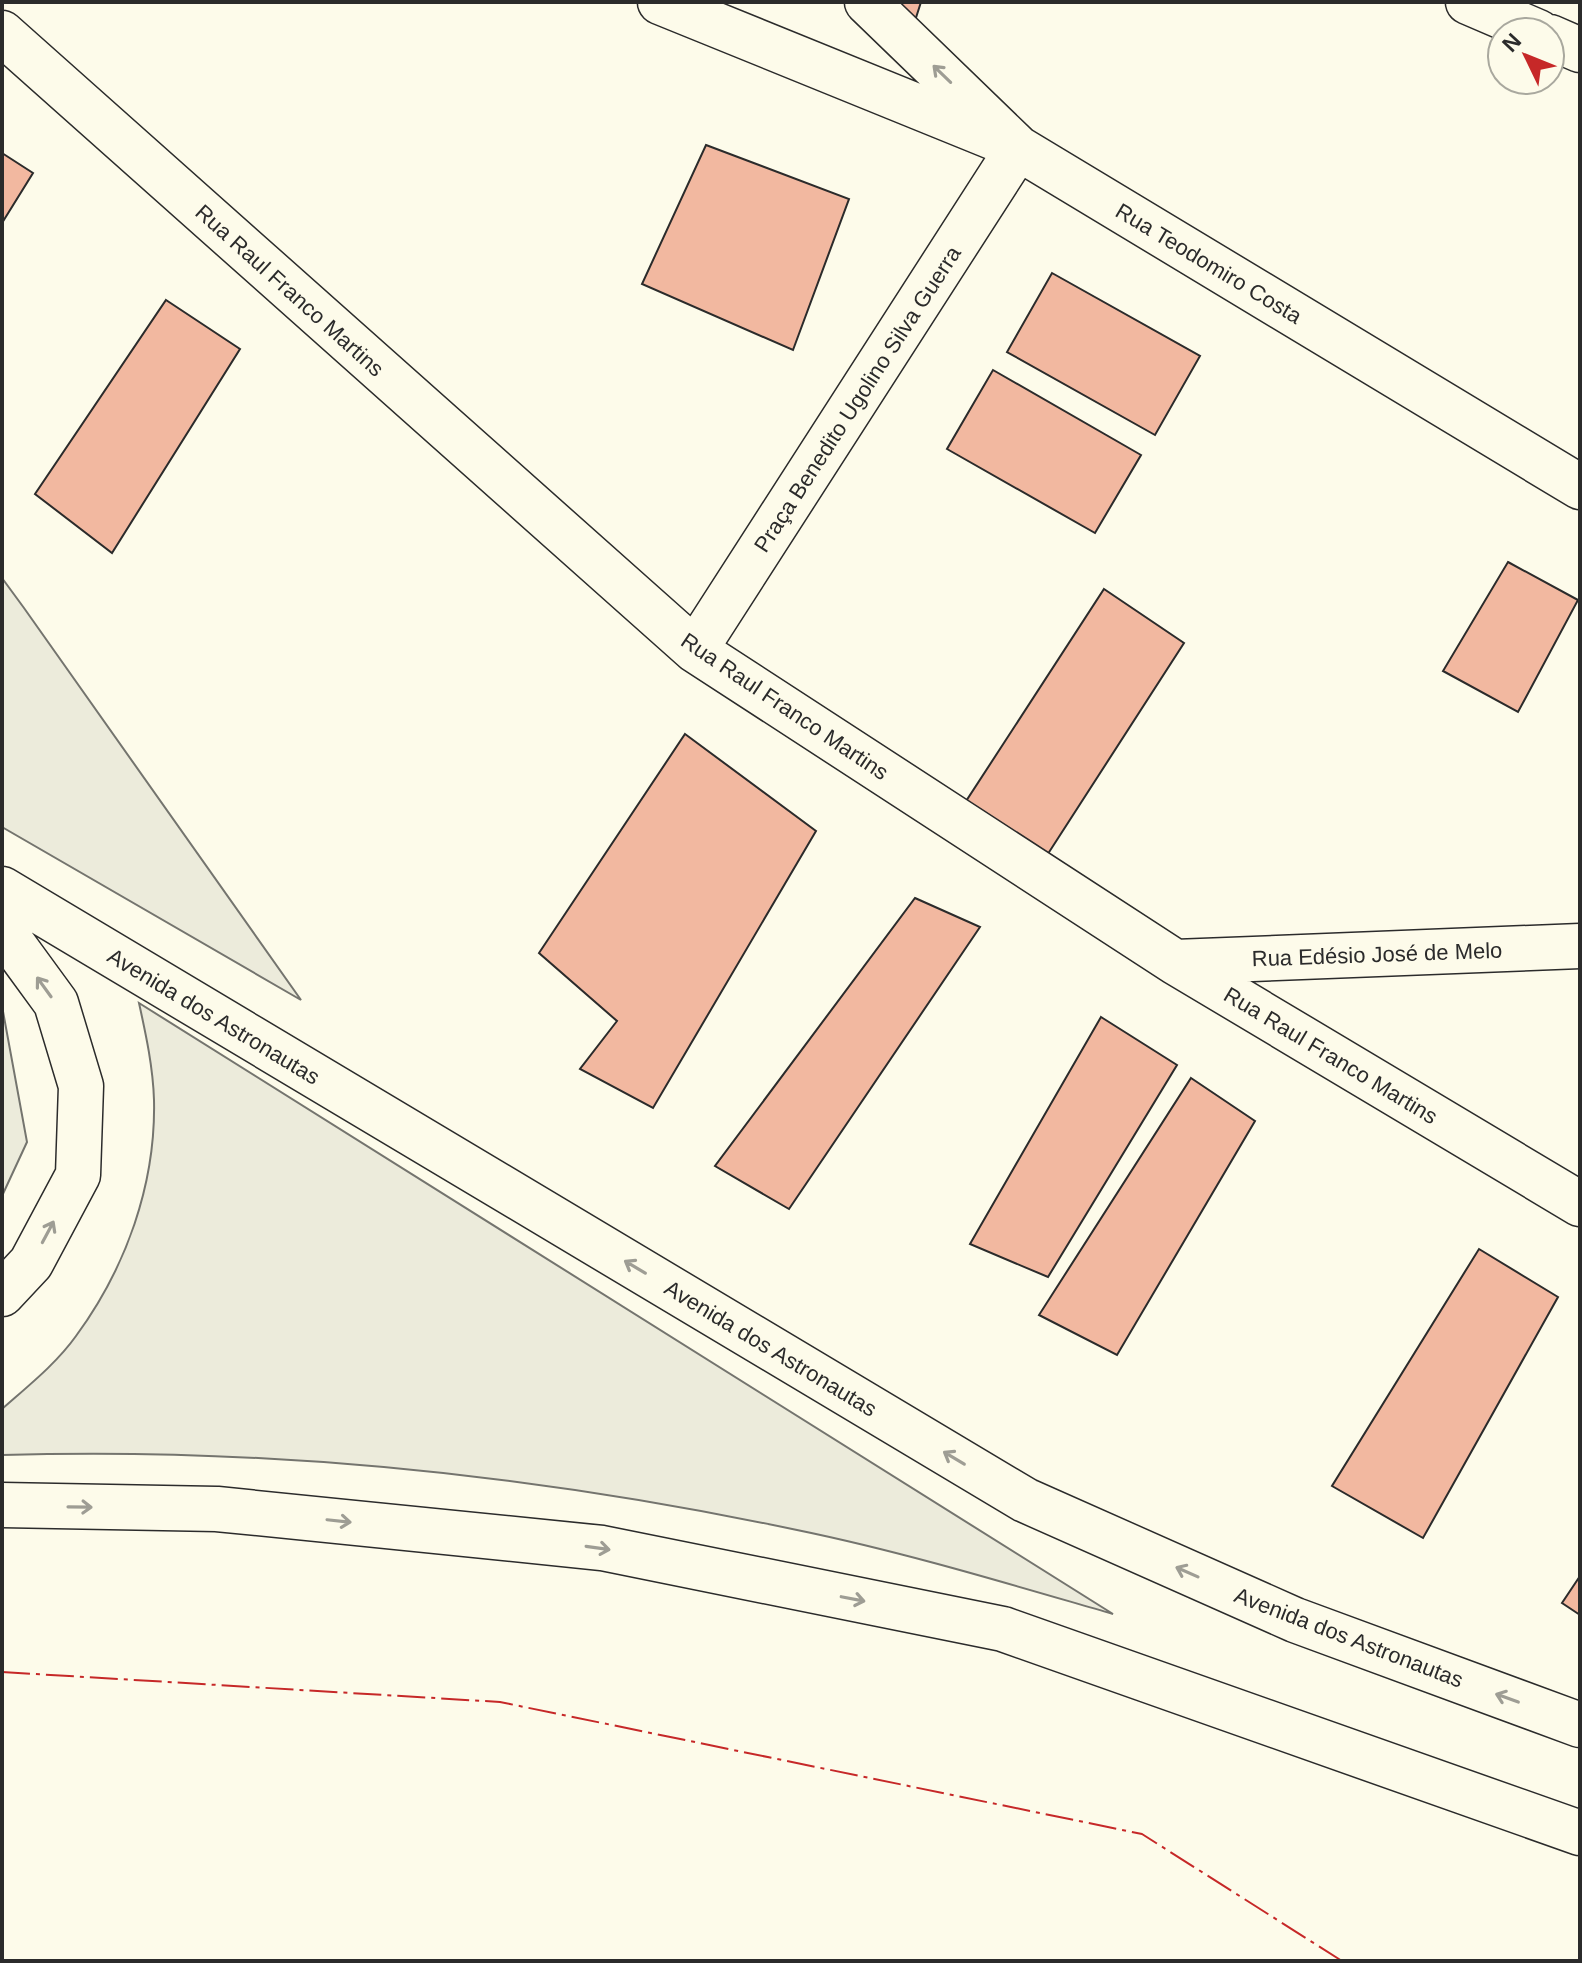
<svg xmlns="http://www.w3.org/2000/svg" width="1582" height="1963" font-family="Helvetica,sans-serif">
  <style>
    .green { fill: #ecebdb; stroke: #74746e; stroke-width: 2 }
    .building { fill: #f2b8a0; stroke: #2b2b2b; stroke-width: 2 }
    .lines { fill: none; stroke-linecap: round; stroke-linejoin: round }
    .minor-casing { stroke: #2b2b2b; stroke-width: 47 }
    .major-casing { stroke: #2b2b2b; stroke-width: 47 }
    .minor { stroke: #fdfbea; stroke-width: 44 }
    .major { stroke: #fdfbea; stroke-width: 44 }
    .power { stroke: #c62828; stroke-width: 2; stroke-dasharray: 28 6 4 6; stroke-linecap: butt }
    .oneway { stroke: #9e9d94 }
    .labels { text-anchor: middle; stroke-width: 6; stroke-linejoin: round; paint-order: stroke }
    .street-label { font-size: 22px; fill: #2b2b2b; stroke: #fdfbea }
  </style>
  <rect width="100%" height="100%" fill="#fdfbea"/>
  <path class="green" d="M2 578 24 608 301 1000 2 827Z
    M139 1003 1113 1614C1009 1584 904 1552 797 1530 537 1475 268 1447 2 1455V1409C28 1386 56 1364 76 1336 126 1268 156 1184 154 1100 153 1067 146 1035 139 1003Z
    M2 1006 27 1142 2 1196Z"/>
  <path class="building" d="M890 2H921L913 27Z
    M706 145 849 199 793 350 642 284Z
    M2 153 33 173 2 223Z
    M1052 273 1200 356 1155 435 1007 352Z
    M166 300 240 349 112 553 35 494Z
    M993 370 1141 455 1095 533 947 449Z
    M1508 562 1578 600 1518 712 1443 671Z
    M1104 589 1184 643 1044 860 959 812Z
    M685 734 816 831 653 1108 580 1069 617 1021 539 953Z
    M915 898 980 927 789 1209 715 1166Z
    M1101 1017 1177 1065 1048 1277 970 1244Z
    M1191 1078 1255 1121 1117 1355 1039 1315Z
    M1479 1249 1558 1297 1423 1538 1332 1486Z
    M1580 1576V1615L1562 1603Z"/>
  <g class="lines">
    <g class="minor-casing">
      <path id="minor" d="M660 2 995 138
        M867 2 1018 148 1580 487
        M1468 2 1538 32
        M2 33 695 650 1175 962 1580 1204
        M1550 37 1580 50
        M695 650 1018 148
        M1175 962 1580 946"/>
    </g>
    <g class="major-casing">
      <path id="major" d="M2 889 1025 1500 1295 1620 1580 1725
        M2 929 56 1003 81 1086 78 1175 31 1263 2 1294
        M2 1505 217 1509 602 1548 1003 1629 1580 1833"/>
    </g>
    <use href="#minor" class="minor"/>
    <use href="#major" class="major"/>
    <path class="power" d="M2 1672 500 1702 1142 1834 1342 1961"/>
  </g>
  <defs><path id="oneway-shaft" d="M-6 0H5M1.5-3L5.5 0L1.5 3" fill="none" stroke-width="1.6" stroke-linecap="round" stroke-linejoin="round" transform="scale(2)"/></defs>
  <g class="oneway">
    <use href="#oneway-shaft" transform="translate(942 74) rotate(-136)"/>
    <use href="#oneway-shaft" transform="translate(44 987) rotate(-126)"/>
    <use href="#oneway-shaft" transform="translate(48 1232) rotate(-62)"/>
    <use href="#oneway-shaft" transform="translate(635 1267) rotate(-149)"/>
    <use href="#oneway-shaft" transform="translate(954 1458) rotate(-149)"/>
    <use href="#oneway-shaft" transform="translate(80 1507) rotate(1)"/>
    <use href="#oneway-shaft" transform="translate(339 1521) rotate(6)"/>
    <use href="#oneway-shaft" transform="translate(598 1548) rotate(8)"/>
    <use href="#oneway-shaft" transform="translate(1187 1572) rotate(-156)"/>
    <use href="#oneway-shaft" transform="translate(853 1599) rotate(11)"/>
    <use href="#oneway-shaft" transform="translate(1507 1698) rotate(-160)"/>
  </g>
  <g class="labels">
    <g class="street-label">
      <text transform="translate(1209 263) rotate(31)" y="8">Rua Teodomiro Costa</text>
      <text transform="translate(290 290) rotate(42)" y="8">Rua Raul Franco Martins</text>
      <text transform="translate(857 399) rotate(-57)" y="8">Praça Benedito Ugolino Silva Guerra</text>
      <text transform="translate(785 706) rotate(34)" y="8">Rua Raul Franco Martins</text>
      <text transform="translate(1377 954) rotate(-2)" y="8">Rua Edésio José de Melo</text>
      <text transform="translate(214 1016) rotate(31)" y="8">Avenida dos Astronautas</text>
      <text transform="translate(1331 1055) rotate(31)" y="8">Rua Raul Franco Martins</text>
      <text transform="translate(771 1348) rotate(31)" y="8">Avenida dos Astronautas</text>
      <text transform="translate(1349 1637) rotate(21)" y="8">Avenida dos Astronautas</text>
    </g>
  </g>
  <rect width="1582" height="1963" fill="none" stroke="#2b2b2b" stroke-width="8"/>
  <g transform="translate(1526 56) rotate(313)"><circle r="38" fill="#fdfbea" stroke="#a9a89e" stroke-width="2"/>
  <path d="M0-6L14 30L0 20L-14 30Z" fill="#c62828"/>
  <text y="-12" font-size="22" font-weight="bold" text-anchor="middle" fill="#2b2b2b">N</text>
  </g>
</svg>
